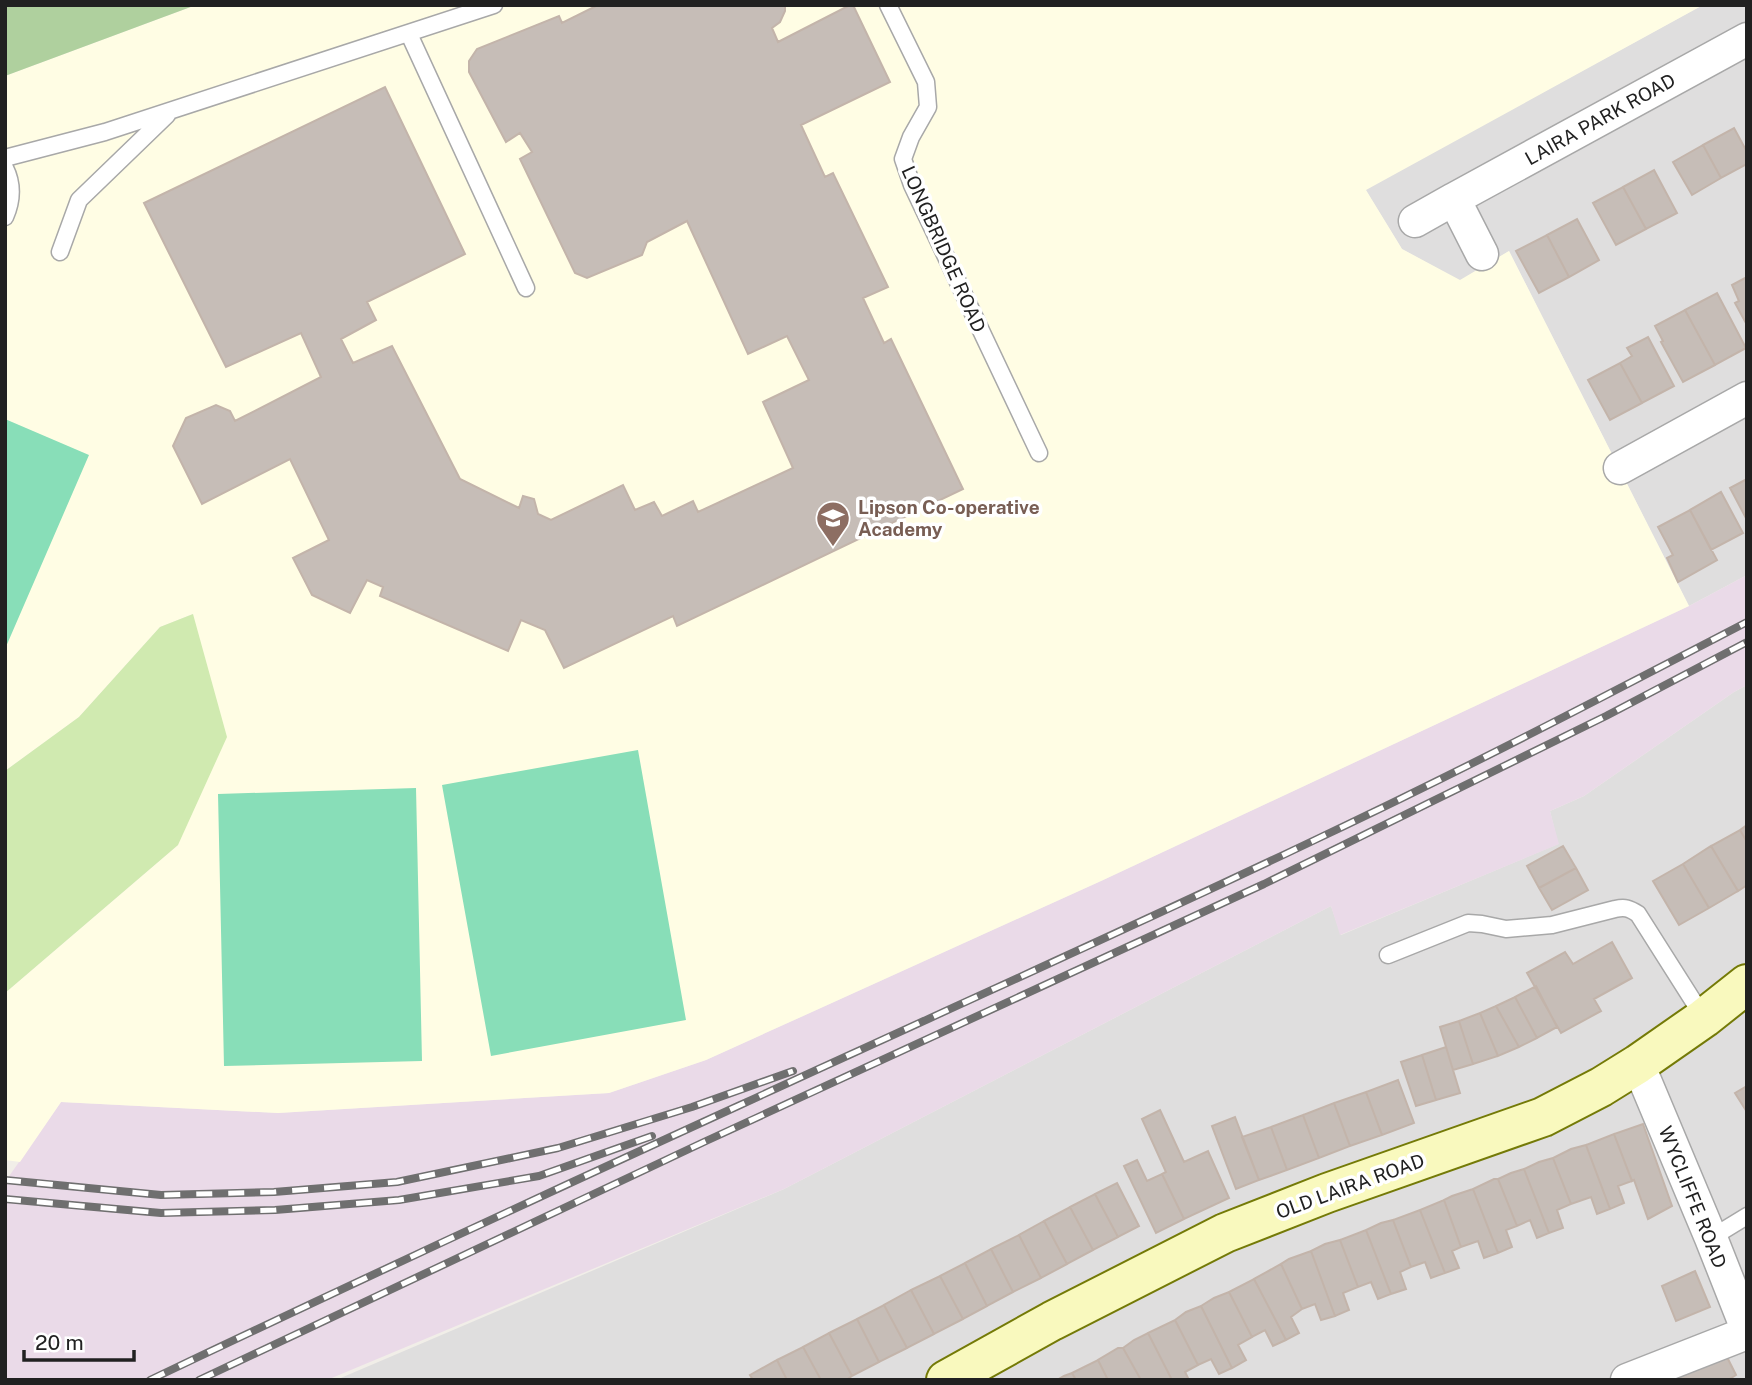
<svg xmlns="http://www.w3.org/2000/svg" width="1752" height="1385" font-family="'Public Sans',sans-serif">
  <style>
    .residential { fill: #dfdede }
    .industrial { fill: #eadae8 }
    .education { fill: #fffde4 }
    .grass { fill: #d0eab0 }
    .forest { fill: #afd09e }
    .pitch { fill: #88deb8 }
    .building { fill: #c6bdb7; stroke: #c3b4aa; stroke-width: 2 }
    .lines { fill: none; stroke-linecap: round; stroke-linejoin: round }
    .service-casing { stroke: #a8a8a8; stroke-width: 19 }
    .minor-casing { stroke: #a8a8a8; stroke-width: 35 }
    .secondary-casing { stroke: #747a07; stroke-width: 42 }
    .service { stroke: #fff; stroke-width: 16 }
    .minor { stroke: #fff; stroke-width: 32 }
    .secondary { stroke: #f9f9be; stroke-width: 38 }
    .rail-casing { stroke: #6f6f6f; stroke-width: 8 }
    .rail { stroke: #fff; stroke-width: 5; stroke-dasharray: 16; stroke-linecap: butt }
    .labels { text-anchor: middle; stroke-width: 7; stroke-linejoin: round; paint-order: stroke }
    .street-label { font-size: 19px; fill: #212121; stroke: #fff }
    .education-label { font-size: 19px; font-weight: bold; fill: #785e54; stroke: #fff; text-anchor: start }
  </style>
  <rect width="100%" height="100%" fill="#f1eee8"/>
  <path class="residential" d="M1703 5H1747V575L1689 606 1509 251 1460 281 1402 249 1365 189Z
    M1747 685V1380H336L784 1189 1331 906 1341 935 1558 844 1550 811 1584 796 1734 692Z"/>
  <path class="industrial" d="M1747 575V685L1734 692 1584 796 1550 811 1559 844 1340 935 1331 906 784 1189 327 1380H5V1182L61 1102 278 1113 609 1093 706 1060 1101 881 1689 606Z"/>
  <path class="education" d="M196 5H1703L1366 190 1402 249 1460 280 1509 251 1689 606 1101 881 706 1060 609 1093 278 1113 61 1102 20 1162 5 1160V993L178 845 193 614 160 627 79 717 5 771V76Z"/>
  <path class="grass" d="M193 614 227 737 178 845 5 993V771L79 717 160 627Z"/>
  <path class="forest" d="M5 5H196L5 76Z"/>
  <path class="pitch" d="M5 419 89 455 5 649Z
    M638 750 686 1020 491 1056 442 785Z
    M416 788 422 1061 224 1066 218 794Z"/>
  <path class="building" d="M598 5H785V11L780 22 772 28 778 42 850 5H853L890 82 801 125 825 177 833 173 888 287 863 298 884 343 891 339 963 489 677 626 673 616 564 668 545 630 521 620 508 651 380 596 383 587 367 580 350 613 312 595 293 558 329 540 290 459 202 504 173 446 186 418 216 405 230 411 235 421 321 377 301 333 226 367 144 203 385 87 465 254 367 302 376 320 341 339 353 363 392 346 460 479 519 508 523 496 534 499 538 514 551 520 623 485 635 510 654 502 662 516 693 501 698 512 793 468 763 402 809 380 787 336 748 354 687 221 647 242 642 255 587 278 575 273 520 159 532 152 520 133 506 142 469 72V61L477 49 559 16 562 23Z
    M1734 128 1747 152V164L1721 178 1703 145Z
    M1703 145 1721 178 1692 195 1673 162Z
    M1654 170 1677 213 1646 229 1623 187Z
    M1623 187 1646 229 1616 245 1593 203Z
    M1577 219 1599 260 1569 277 1547 235Z
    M1547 235 1569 277 1539 293 1516 251Z
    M1747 277V325L1735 303 1739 301 1732 285Z
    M1717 293 1746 348 1715 365 1685 310Z
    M1685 310 1715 365 1683 382 1661 342 1663 341 1655 326Z
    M1648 337 1674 386 1642 403 1620 363 1632 356 1627 348Z
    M1620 363 1642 403 1610 420 1588 380Z
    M1747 479V520L1730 488Z
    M1721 492 1743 533 1711 550 1690 510Z
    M1690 510 1717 560 1678 582 1667 558 1673 555 1658 527Z
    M1747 825V842L1740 830Z
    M1740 830 1747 842V885L1738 891 1711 846Z
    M1563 846 1576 868 1539 888 1527 866Z
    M1711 846 1738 891 1709 908 1683 864Z
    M1683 864 1709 908 1679 925 1653 881Z
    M1576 868 1588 890 1552 910 1539 888Z
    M1612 942 1632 978 1594 999 1601 1011 1561 1033 1527 973 1565 952 1573 964Z
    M1536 986 1557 1027 1537 1038 1515 997Z
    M1515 997 1537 1038 1519 1047 1496 1006Z
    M1496 1006 1519 1047 1498 1056 1480 1013Z
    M1480 1013 1498 1056 1473 1064 1459 1021Z
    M1459 1021 1473 1064 1453 1070 1440 1027Z
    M1446 1047 1460 1093 1436 1100 1422 1055Z
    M1422 1055 1436 1100 1416 1106 1401 1062Z
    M1398 1080 1414 1123 1382 1135 1366 1092Z
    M1747 1086V1112L1735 1093Z
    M1366 1092 1382 1135 1350 1146 1334 1103Z
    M1334 1103 1350 1146 1319 1158 1303 1115Z
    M1160 1110 1184 1162 1208 1151 1229 1198 1184 1219 1162 1174 1166 1172 1142 1119Z
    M1303 1115 1319 1158 1287 1170 1271 1127Z
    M1235 1117 1259 1180 1236 1189 1212 1126Z
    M1643 1124 1672 1206 1648 1219 1634 1180 1632 1181 1614 1134Z
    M1271 1127 1287 1170 1259 1180 1242 1137Z
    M1614 1134 1632 1181 1618 1186 1624 1203 1610 1209 1586 1145Z
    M1586 1145 1610 1209 1597 1214 1591 1197 1571 1204 1553 1158 1571 1149Z
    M1553 1158 1571 1204 1557 1210 1563 1228 1549 1233 1524 1169 1539 1162Z
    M1137 1160 1147 1181 1162 1174 1184 1219 1156 1233 1124 1166Z
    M1524 1169 1549 1233 1537 1238 1530 1220 1517 1226 1498 1179 1511 1173Z
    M1494 1179H1498L1517 1226 1506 1230 1512 1247 1498 1253 1473 1189Z
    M1117 1183 1139 1226 1118 1237 1095 1194Z
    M1473 1189 1498 1253 1484 1258 1478 1241 1461 1247 1444 1200 1452 1196Z
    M1095 1194 1118 1237 1093 1250 1070 1207Z
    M1444 1200 1461 1247 1452 1251 1459 1268 1445 1273 1420 1210Z
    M1070 1207 1093 1250 1067 1264 1044 1221Z
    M1420 1210 1445 1273 1431 1278 1425 1262 1411 1267 1393 1220Z
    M1393 1220 1411 1267 1400 1272 1406 1289 1391 1294 1366 1230 1381 1223Z
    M1044 1221 1067 1264 1041 1278 1019 1235Z
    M1366 1230 1391 1294 1378 1299 1371 1282 1358 1287 1340 1240Z
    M1019 1235 1041 1278 1013 1292 991 1249Z
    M1340 1240 1358 1287 1343 1293 1349 1310 1335 1316 1311 1251 1325 1244Z
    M991 1249 1013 1292 987 1306 965 1263Z
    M1311 1251 1335 1316 1321 1320 1315 1304 1302 1309 1281 1264 1289 1259Z
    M965 1263 987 1306 963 1319 940 1276Z
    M1281 1264 1302 1309 1291 1317 1299 1333 1286 1340 1254 1279Z
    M1695 1271 1710 1307 1676 1321 1662 1286Z
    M940 1276 963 1319 934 1334 911 1290Z
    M1254 1279 1286 1340 1273 1346 1265 1330 1252 1337 1229 1292Z
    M911 1290 934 1334 907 1348 884 1305Z
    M1229 1292 1252 1337 1238 1345 1246 1360 1232 1368 1201 1306 1214 1298Z
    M884 1305 907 1348 879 1362 857 1319Z
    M1201 1306 1232 1368 1219 1374 1211 1359 1198 1365 1175 1320 1186 1312Z
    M857 1319 879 1362 852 1376 829 1333Z
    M1175 1320 1198 1365 1185 1372 1189 1380H1172L1148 1333Z
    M829 1333 852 1376 846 1380H821L803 1347Z
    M1148 1333 1172 1380H1141L1123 1348 1134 1340Z
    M803 1347 821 1380H787L777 1360Z
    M1118 1348H1123L1141 1380H1108L1098 1360Z
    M1726 1355 1736 1375 1728 1380H1680L1675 1371Z
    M777 1360 787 1380H753L750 1375Z
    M1098 1360 1108 1380H1076L1072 1373Z
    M1072 1373 1076 1380H1057L1064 1376Z"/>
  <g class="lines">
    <g class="service-casing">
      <path id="service" d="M888 5 926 82 928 107 911 137 903 159 912 185 1039 453
        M409 34 526 288
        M5 158 105 132 494 5
        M5 168C13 184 12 201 5 217
        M60 252 79 200 167 115
        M1388 955 1468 923 1482 924 1506 929 1552 925 1615 909C1625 907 1629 908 1638 914L1704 1018
        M1711 1238 1747 1216"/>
    </g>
    <g class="minor-casing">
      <path id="minor" d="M1415 221 1454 199
        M1482 254 1454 199 1747 39
        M1620 468 1747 398
        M1638 1064 1711 1238 1747 1329
        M1627 1380 1747 1333"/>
    </g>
    <g class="secondary-casing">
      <path id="secondary" d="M946 1380 1052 1321 1225 1233 1327 1193 1543 1117 1601 1087 1638 1064 1704 1018 1747 984"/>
    </g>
    <use href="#service" class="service"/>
    <use href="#minor" class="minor"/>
    <use href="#secondary" class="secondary"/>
    <g class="rail-casing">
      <path id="rail" d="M5 1180 161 1195 274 1192 397 1182 558 1148 692 1107 793 1071
        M5 1199 161 1213 275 1210 399 1200 539 1176 652 1136
        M150 1380C345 1287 541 1196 738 1106 931 1017 1126 930 1319 838 1463 770 1605 696 1747 622
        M199 1380 706 1141 1264 884 1606 716 1747 642"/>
    </g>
    <use href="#rail" class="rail"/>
  </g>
  <defs>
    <g id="school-pin" transform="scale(1.75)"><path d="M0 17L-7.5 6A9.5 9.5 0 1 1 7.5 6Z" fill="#8d6e63" stroke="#fff"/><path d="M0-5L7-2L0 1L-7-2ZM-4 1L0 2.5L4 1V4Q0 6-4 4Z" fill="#fff"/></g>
  </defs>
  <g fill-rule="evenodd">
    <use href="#school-pin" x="833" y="518"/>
  </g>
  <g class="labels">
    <g class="street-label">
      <text transform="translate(1600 119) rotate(-29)" y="7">LAIRA PARK ROAD</text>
      <text transform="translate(944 249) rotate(66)" y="7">LONGBRIDGE ROAD</text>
      <text transform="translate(1350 1186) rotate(-20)" y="7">OLD LAIRA ROAD</text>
      <text transform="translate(1693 1197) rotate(68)" y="7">WYCLIFFE ROAD</text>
    </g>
    <g class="education-label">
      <text x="858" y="514">Lipson Co-operative<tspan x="858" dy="22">Academy</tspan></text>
    </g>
  </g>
  <rect width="1752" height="1385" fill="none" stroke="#212121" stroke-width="14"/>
  <path d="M24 1350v10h110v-10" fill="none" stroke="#212121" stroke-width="3.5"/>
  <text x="35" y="1350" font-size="21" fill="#212121" stroke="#ffffff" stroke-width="5" paint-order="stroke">20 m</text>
</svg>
